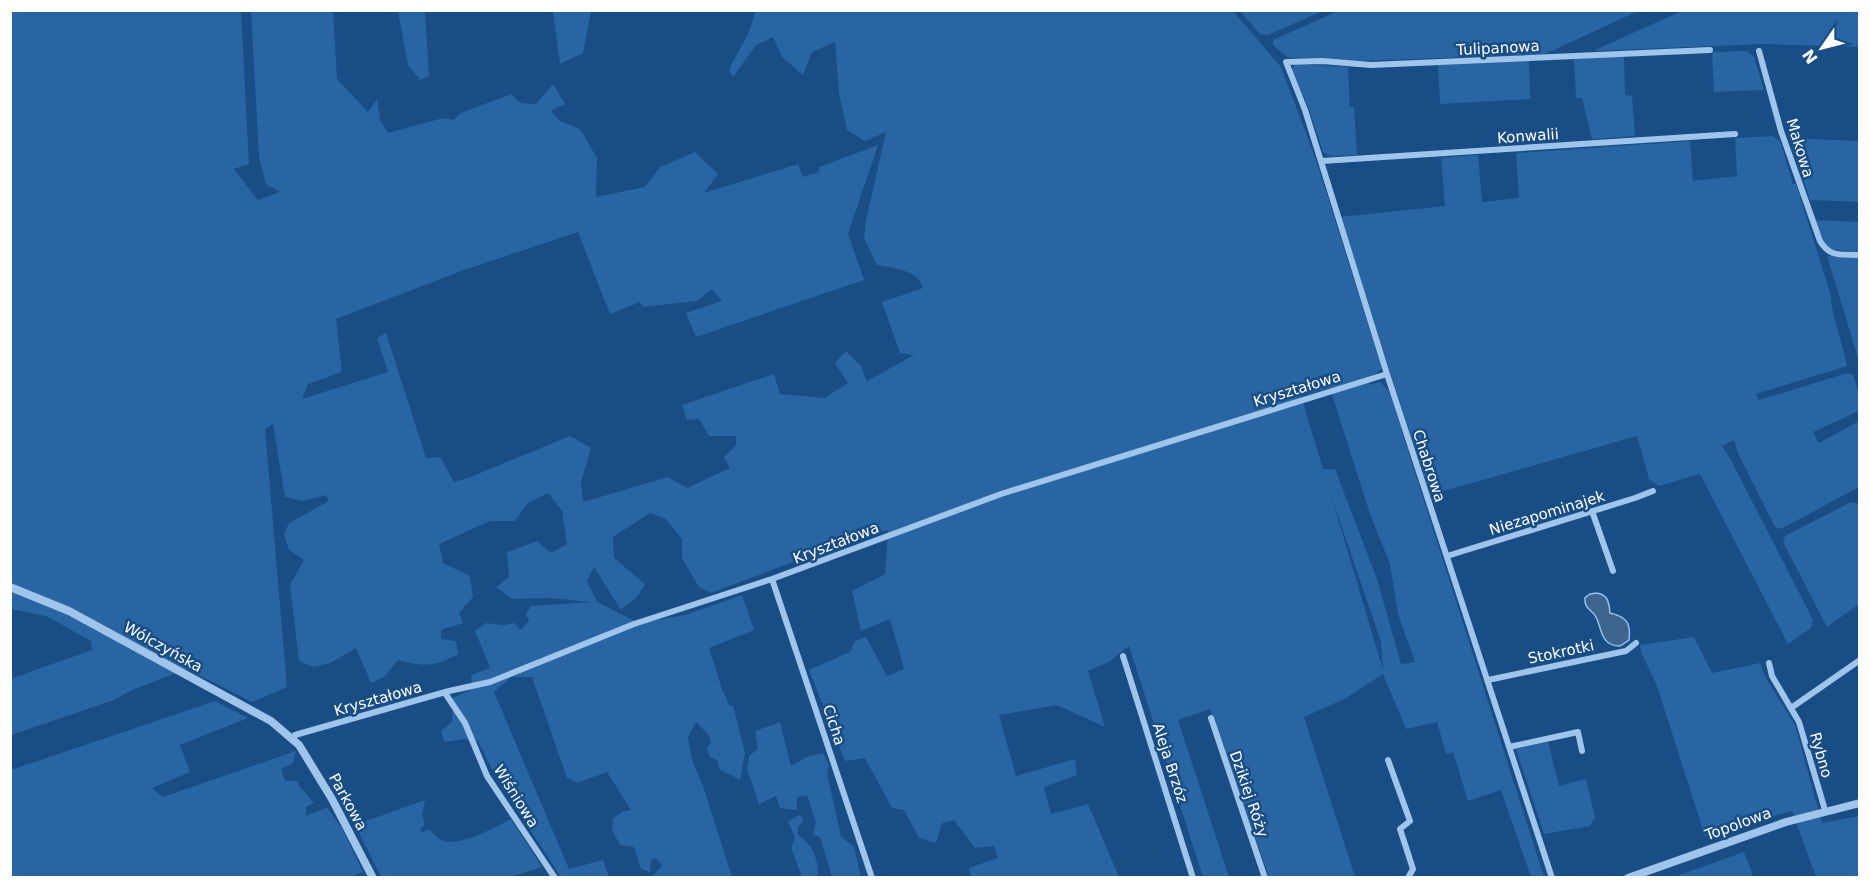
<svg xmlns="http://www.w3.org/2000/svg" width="1870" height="888" font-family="'DejaVu Sans',sans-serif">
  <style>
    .green { fill: #2865a2; fill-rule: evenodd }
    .water { fill: #3e658e; stroke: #91c1ee; stroke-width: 1.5 }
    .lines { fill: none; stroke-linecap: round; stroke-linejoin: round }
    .minor { stroke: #9fc5ec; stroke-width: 6 }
    .tertiary { stroke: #9fc5ec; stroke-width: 8 }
    .labels { text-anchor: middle; stroke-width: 5; stroke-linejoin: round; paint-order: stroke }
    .street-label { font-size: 15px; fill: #fff; stroke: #194d85 }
  </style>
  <rect width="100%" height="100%" fill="#194d85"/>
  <path class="green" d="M1684 10 1859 11V47L1762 44 1593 51Z
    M11 11H241L249 164 234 169 258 200 280 192 266 184 259 157 251 11H333L337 79 368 112 377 99 380 120 388 133 443 118 454 120 461 113 511 94 520 103 536 104 553 84 565 104 551 111 560 121 580 129 597 158 596 197 645 187 660 167 695 152 718 174 704 193 798 164 803 177 819 172V167L878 145 848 234 864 280 696 337 686 313 722 301 712 289 697 301 643 307 640 302 610 314 578 232 464 270 336 319 342 372 308 384 302 399 388 372 377 338 386 333 426 458 440 457 454 482 468 478 570 436 591 448 581 482 583 502 668 477 687 488 730 468 724 457 736 445V436H709L699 419 687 420 682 405 774 374 780 394 824 398 848 383 835 363 846 351 861 366 867 381 914 355 900 353 882 302 923 288C919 270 893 268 877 265L864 238 866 220 886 132 865 141 847 130 839 93 835 42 812 52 803 75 782 57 773 37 756 45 733 77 729 70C738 50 752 32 755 11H1233L1281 67 1315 157 1382 368 1377 373 1368 377 1370 385 1380 382 1389 391 1544 877H1531L1501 790 1468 801 1453 752 1446 754 1437 722 1406 729 1383 674 1346 698 1304 717 1355 877H1269L1210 709 1178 720 1229 877H1203L1129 646 1109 662 1088 671 1105 727 1057 705 999 715 1016 776 1075 759 1077 775 1044 787 1051 814 1088 804 1119 877H971L969 868 998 858 994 846 975 848 954 820 942 823 936 843 919 838 904 810 892 808 865 758 845 761 809 670 850 652 855 641 866 637 887 676 904 669 890 619 861 631 852 591 885 574 888 530 864 535 711 593 699 587 682 558V539L666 519 650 513 613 537 614 558 645 584 637 597 621 610 594 567 587 581 597 602 639 623 685 615 742 595 754 630 709 648 722 689 729 705 733 706 745 753 740 780 719 769 718 761 710 757 707 749 711 742 708 734 696 722 688 737 692 760 703 786 732 877H652L662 866 656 858 651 860 650 872 641 869 634 847 620 845 612 830 613 818 622 812 631 810 607 772 577 783 567 778 532 677H511L494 692 569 869 603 860 609 877H561L497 779 478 741 465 739 444 742 441 731 452 722 453 698 472 689 471 675 490 668 475 631 486 623 504 625 515 623 520 630 529 621 526 614 531 606 592 602 549 598 512 599 496 587 509 577 507 552 537 541 551 553 567 544 562 511 548 493 528 503 515 521H490L439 544 443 563 470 576 473 597 459 613 463 623 441 630V639L456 641 458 654C435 667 423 667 398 660L384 677 371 683 356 648 330 663 314 667 299 661 290 585 304 560 289 550 284 534 289 523 329 501 326 495 302 501 285 497 273 424 265 429 287 687 252 702 187 669 132 690 114 700 11 735 10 679 92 650 91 641 46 616 11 609ZM1330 388 1370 514 1390 564 1398 614 1415 662 1401 664 1377 579 1335 469H1323L1301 396ZM1330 492 1381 642 1383 670Z
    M398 11H428L425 13 429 76 420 80 408 65Z
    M553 11H591L583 53 560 64Z
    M1240 11H1322L1268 35 1260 34Z
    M1338 11H1638L1545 54 1357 61 1287 57 1273 45V40Z
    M1747 51 1754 57 1764 90 1714 92 1712 52Z
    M1624 56 1625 95 1632 96 1635 136 1592 139 1582 98H1576L1574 59Z
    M1529 61 1530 99 1440 104 1438 65Z
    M1295 64 1348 67 1350 107H1354L1357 155 1330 156 1323 152 1309 109 1292 70Z
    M1773 136 1780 141 1793 184H1796L1831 296C1832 320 1843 342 1847 366L1756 394 1759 400 1848 373 1853 375 1859 393V411L1813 432 1819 443 1859 421V487L1781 529 1775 527 1738 453 1734 440 1722 446 1730 458 1813 620 1811 628 1788 644 1700 474 1659 486 1649 479 1637 436 1430 495 1340 217 1445 206 1441 158 1478 155 1482 202 1519 198 1516 153 1690 141 1693 181 1737 176 1735 138Z
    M1790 138 1859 141V202L1810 200Z
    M1816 220 1859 222V251L1830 250 1823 243Z
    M1827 256 1859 257V361Z
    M1851 502 1857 503 1859 508V604L1827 627 1783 542 1785 536Z
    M1694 637 1712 673 1760 663 1767 680 1795 725 1822 823 1859 816V877H1816L1792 811 1705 836 1657 686 1641 652 1640 645Z
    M215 701 248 718 180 745 190 772 152 788 163 797 296 751 293 763 281 769 285 781H297L300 787 314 803 306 807V816L327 807 343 830 363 872 348 878 11 877V770Z
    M780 722 791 766 809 756 823 753 829 765 827 773 841 837 854 847 861 877H832L820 837 813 835 816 822 807 795 797 797V810L780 808 776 796 759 804 747 769 749 756 758 749 755 731Z
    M1548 742 1559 786 1586 779 1595 818 1590 826 1544 834 1516 749Z
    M425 800 422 815 425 824 420 829 422 832 429 829C434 834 440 841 448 842 466 843 496 827 511 819L542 867 511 877H381L355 825Z
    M799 815 804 819 798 827V835C813 844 819 861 818 877H802L791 848 795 837 788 822Z
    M1744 852 1752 872V877H1674Z"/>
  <path class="water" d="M1597 593C1608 595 1609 602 1610 613 1627 617 1631 623 1629 640L1620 646C1602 646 1602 632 1597 619 1593 609 1584 610 1585 598L1590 594Z"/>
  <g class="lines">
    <path class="minor" d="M1759 51 1781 131 1820 241C1830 258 1841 254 1860 255
      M1322 161 1735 134
      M1592 511 1613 571
      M1447 556 1635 498 1653 491
      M772 579 872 878
      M1123 656 1193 878
      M1769 663 1772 676 1799 722 1825 810
      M1488 680 1626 651 1636 643
      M445 693 465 723 487 776 555 878
      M1791 708 1860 660
      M1211 718 1265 878
      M295 735 449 691 490 682 634 624 772 579 1001 494 1387 374
      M1509 747 1578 732 1582 751
      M1388 760 1410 821 1400 829 1413 869 1408 878
      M1552 878 1387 374 1305 110 1286 62 1322 61 1371 65 1710 50"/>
    <path class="tertiary" d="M10 587 69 611 271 721 299 745 332 799 373 878
      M1628 878 1786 822 1860 803"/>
  </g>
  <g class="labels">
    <g class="street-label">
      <text transform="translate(1498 48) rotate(-3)" y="5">Tulipanowa</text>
      <text transform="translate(1528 136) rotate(-4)" y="5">Konwalii</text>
      <text transform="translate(1800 148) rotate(73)" y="5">Makowa</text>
      <text transform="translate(1297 389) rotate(-17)" y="5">Kryształowa</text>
      <text transform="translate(1429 466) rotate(72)" y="5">Chabrowa</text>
      <text transform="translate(1547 513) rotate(-17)" y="5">Niezapominajek</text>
      <text transform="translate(836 543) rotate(-21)" y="5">Kryształowa</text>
      <text transform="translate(163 647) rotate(29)" y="5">Wólczyńska</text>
      <text transform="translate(1561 652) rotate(-12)" y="5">Stokrotki</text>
      <text transform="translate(378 699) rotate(-16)" y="5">Kryształowa</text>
      <text transform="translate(834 725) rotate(72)" y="5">Cicha</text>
      <text transform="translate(1821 755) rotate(74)" y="5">Rybno</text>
      <text transform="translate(1170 763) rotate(72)" y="5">Aleja Brzóz</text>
      <text transform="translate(1249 794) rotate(71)" y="5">Dzikiej Róży</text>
      <text transform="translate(516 796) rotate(58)" y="5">Wiśniowa</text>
      <text transform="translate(348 802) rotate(61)" y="5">Parkowa</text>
      <text transform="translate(1738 824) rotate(-20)" y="5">Topolowa</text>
    </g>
  </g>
  <rect width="1870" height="888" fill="none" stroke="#ffffff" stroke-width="24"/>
  <g transform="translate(1822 48) rotate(235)" stroke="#194d85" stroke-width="4.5" paint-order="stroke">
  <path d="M0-4.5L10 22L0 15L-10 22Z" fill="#ffffff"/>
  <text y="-9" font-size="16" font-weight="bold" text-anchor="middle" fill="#ffffff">N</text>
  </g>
</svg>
